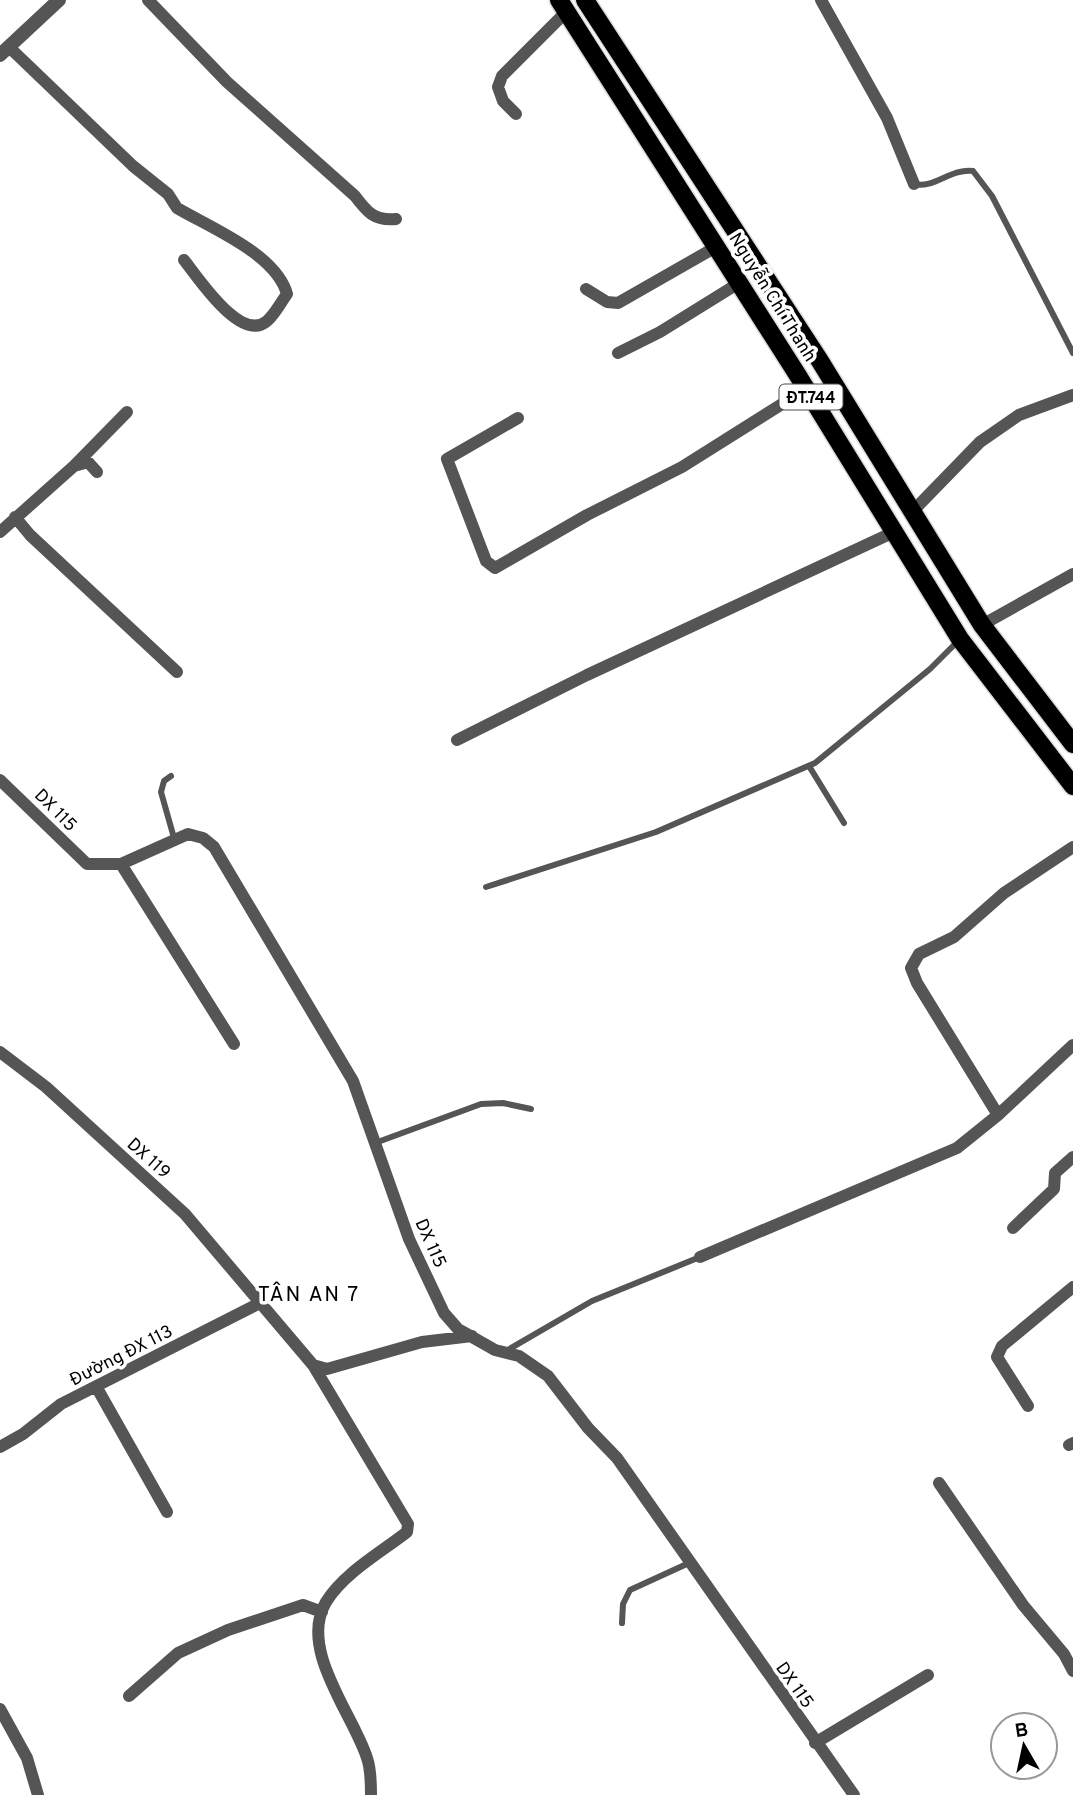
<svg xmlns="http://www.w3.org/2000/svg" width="1073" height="1795" font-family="Overpass,sans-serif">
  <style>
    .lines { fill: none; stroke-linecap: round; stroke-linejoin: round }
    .primary-casing { stroke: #dbdbdb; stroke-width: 21 }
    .service { stroke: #555; stroke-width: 6 }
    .minor { stroke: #555; stroke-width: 12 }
    .tertiary { stroke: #555; stroke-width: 14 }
    .primary { stroke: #000; stroke-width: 18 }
    .labels { text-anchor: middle; stroke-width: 7; stroke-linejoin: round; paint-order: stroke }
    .shield { fill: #fff; stroke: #4c4c4c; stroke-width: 2 }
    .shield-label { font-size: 16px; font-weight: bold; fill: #000 }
    .street-label { font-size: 18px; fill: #000; stroke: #fff }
    .quarter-label { font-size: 21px; letter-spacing: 2px; fill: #000; stroke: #fff }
  </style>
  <rect width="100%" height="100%" fill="#fff"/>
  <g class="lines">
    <g class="primary-casing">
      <path id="primary" d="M559 0 797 374 960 639 1073 786
        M585 0 820 361 982 625 1073 744"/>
    </g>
    <path class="service" d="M914 184C934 189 951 168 973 171L992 196 1073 353
      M809 766 844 823
      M171 776 164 781 161 792 174 838
      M486 887 656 832 815 763 930 669 958 641
      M375 1143 481 1104 503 1103 531 1109
      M506 1351 592 1301 700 1257
      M622 1623 623 1604 630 1590 689 1563"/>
    <path class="minor" d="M148 0 227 82 355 196C367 212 374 221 396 219
      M821 0 887 118 914 184
      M9 47 133 166 168 194 177 208C211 228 276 254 287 294 281 302 275 314 267 321 241 344 197 276 184 260
      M516 114 503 101 498 87 502 76 567 11
      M586 289 607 302 618 303 716 247
      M618 353 660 332 739 283
      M518 418 447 459 486 561 495 568 587 515 682 467 806 389
      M74 466 127 412
      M912 512 980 442 1019 415 1073 395
      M15 517 30 535 177 672
      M0 532 74 466 88 462 97 472
      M982 625 1073 574
      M457 740 587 675 894 532
      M0 780 87 864H121L188 834 203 838 214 847 353 1081 409 1239 444 1313 458 1329 495 1350 519 1356 548 1376 588 1428 617 1458 854 1795
      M121 864 234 1044
      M0 1052 46 1087 185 1214 313 1365 327 1369 422 1342 472 1336
      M998 1115 917 983 911 968 919 954 954 937 1004 893 1073 847
      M1013 1228 1054 1189 1055 1173 1073 1157
      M700 1257 957 1148 998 1115 1073 1045
      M313 1365 408 1524 407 1532C380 1553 344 1573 326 1602 298 1649 353 1714 367 1758 371 1769 371 1783 371 1795
      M97 1388 167 1512
      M1028 1406 997 1357 1002 1346 1073 1287
      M1069 1445 1073 1443
      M0 1447 23 1434 61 1404 262 1302
      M939 1483 1023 1605 1064 1654 1073 1671
      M129 1696 178 1653 228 1630 303 1605 322 1612
      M0 1709 27 1758 38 1795
      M815 1743 928 1675"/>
    <path class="tertiary" d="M0 55 59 0"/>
    <use href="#primary" class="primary"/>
  </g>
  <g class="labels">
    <rect class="shield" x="779.5" y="384.5" width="63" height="25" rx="5"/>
    <g class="shield-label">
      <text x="811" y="403">ĐT.744</text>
    </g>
    <g class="street-label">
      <text transform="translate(773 297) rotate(58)" y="6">Nguyễn Chí Thanh</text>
      <text transform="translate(56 810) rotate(45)" y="6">DX 115</text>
      <text transform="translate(149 1158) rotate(42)" y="6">DX 119</text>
      <text transform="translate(431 1243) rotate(66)" y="6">DX 115</text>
      <text transform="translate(121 1355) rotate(-27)" y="6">Đường ĐX 113</text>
      <text transform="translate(795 1685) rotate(55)" y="6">DX 115</text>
    </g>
    <g class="quarter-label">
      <text x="309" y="1301">TÂN AN 7</text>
    </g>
  </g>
  <g transform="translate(1024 1746) rotate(351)"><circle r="33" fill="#ffffff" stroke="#999999" stroke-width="2"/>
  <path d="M0-5L12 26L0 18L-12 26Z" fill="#000000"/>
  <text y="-10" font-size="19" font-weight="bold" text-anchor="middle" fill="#000000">B</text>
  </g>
</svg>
